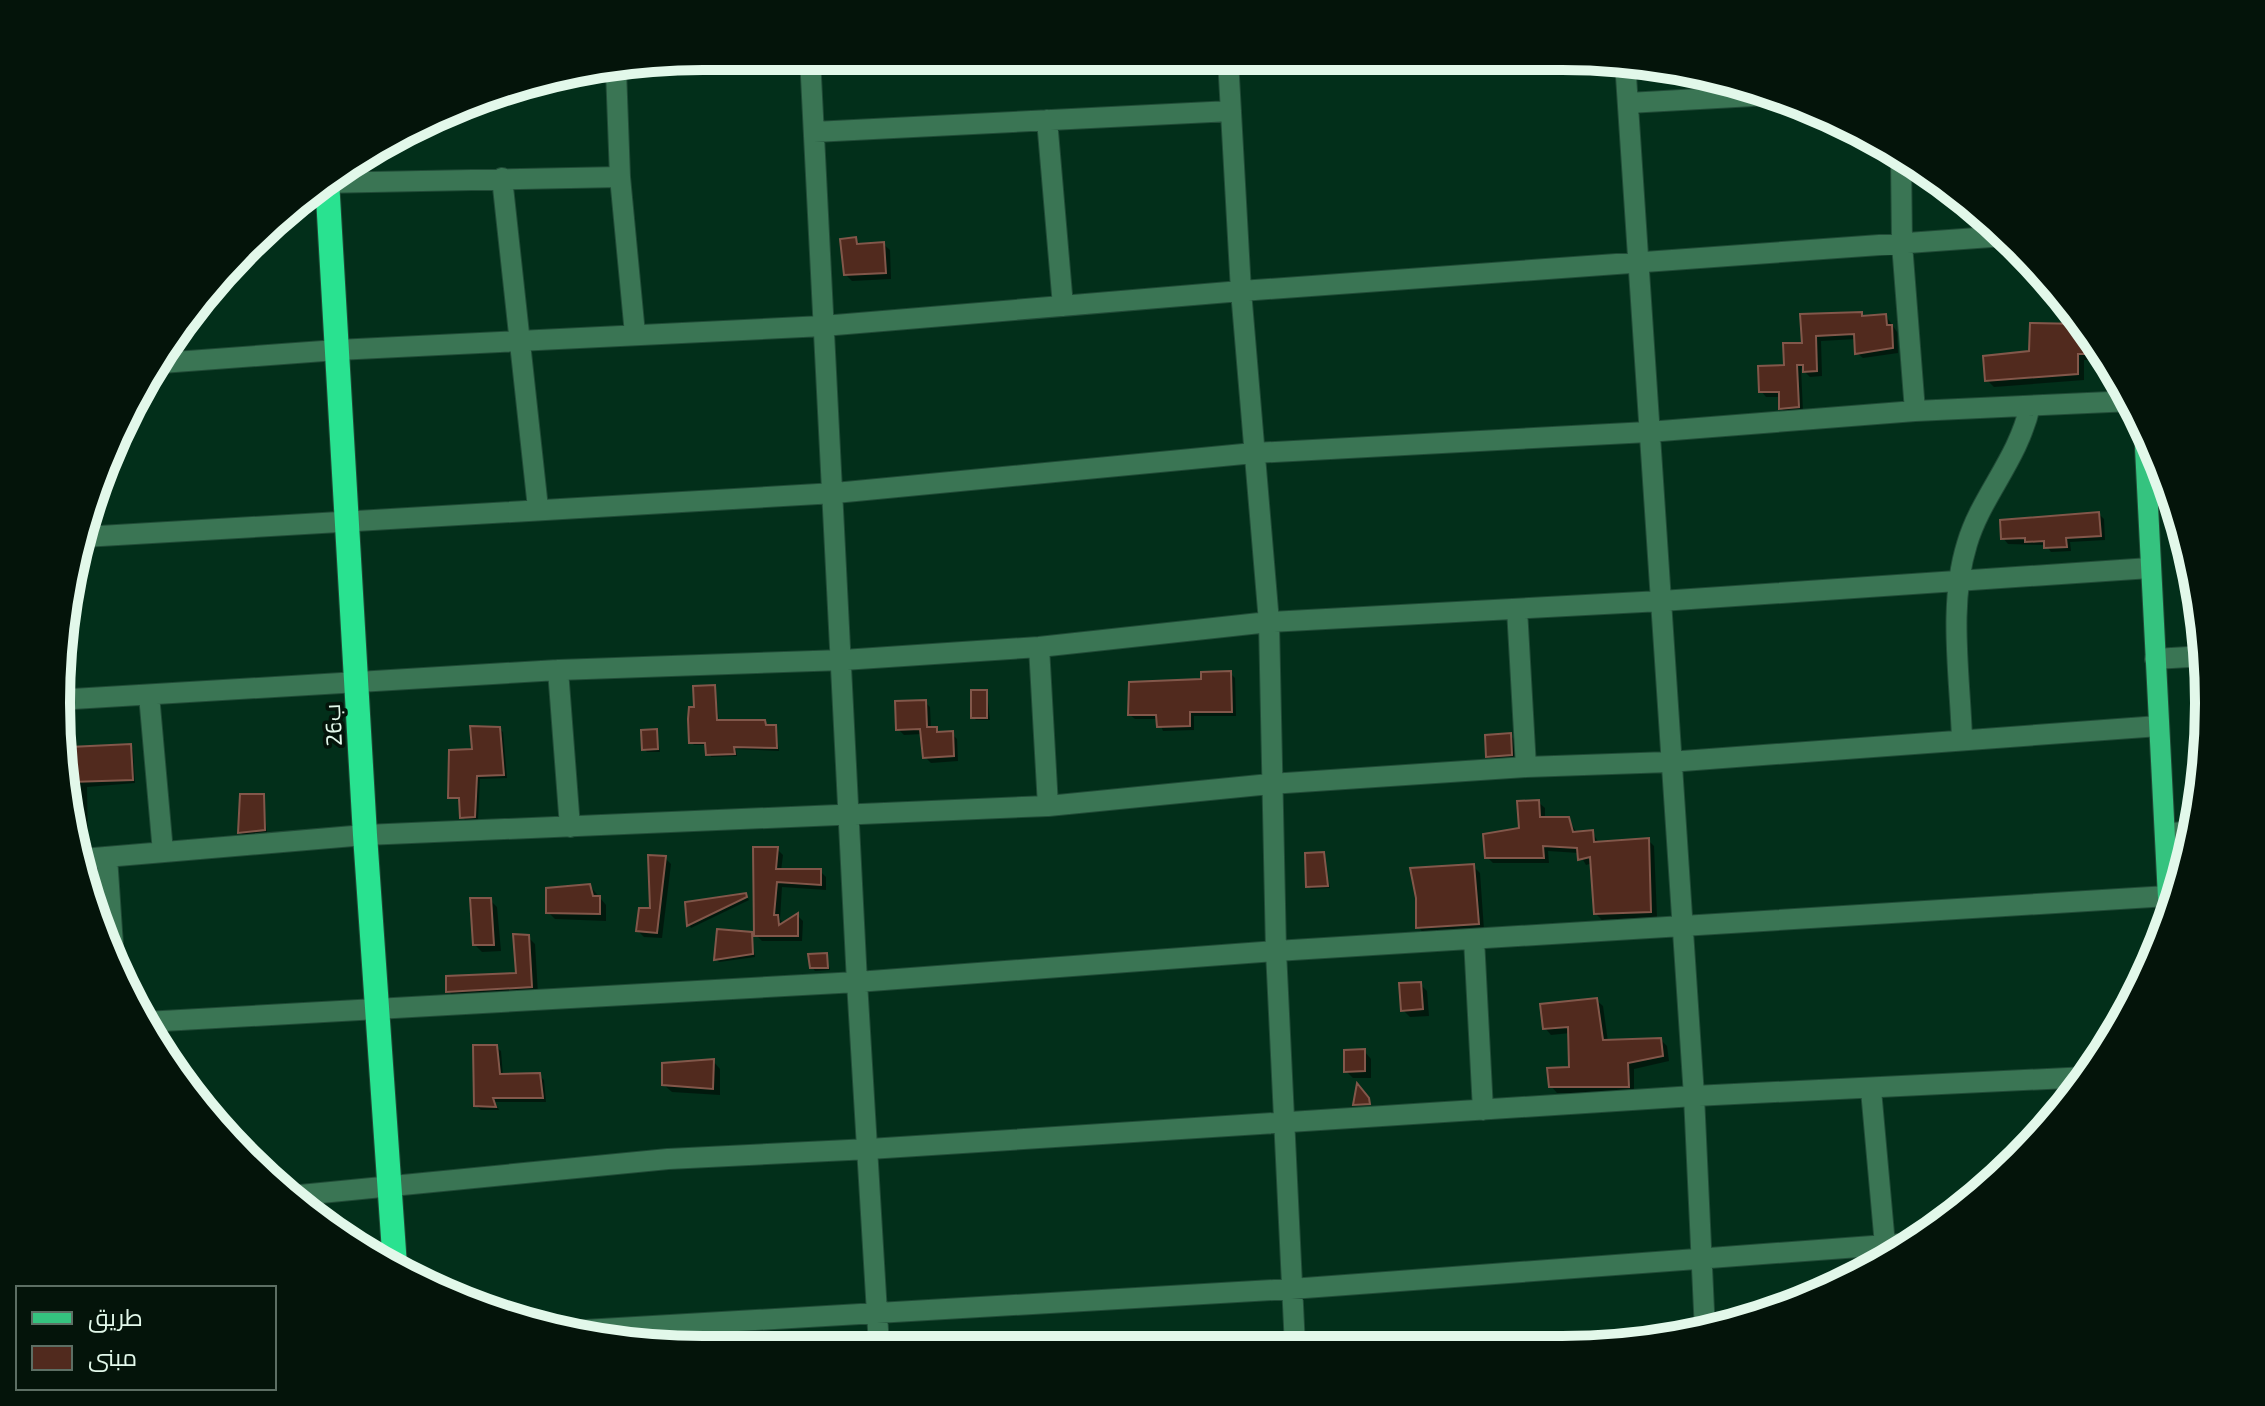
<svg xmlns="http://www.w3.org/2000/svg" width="2265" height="1406" font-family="'Exo 2',Cairo,sans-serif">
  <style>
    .shadow { fill: #0007 }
    .building { fill: #512a1e; stroke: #82574a; stroke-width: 2 }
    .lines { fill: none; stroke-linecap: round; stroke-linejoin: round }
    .minor-casing { stroke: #214b37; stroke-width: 22 }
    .major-casing { stroke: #214b37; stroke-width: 22 }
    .highway-casing { stroke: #214b37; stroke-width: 26 }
    .minor { stroke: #3a7554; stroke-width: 20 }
    .major { stroke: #35c37f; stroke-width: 20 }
    .highway { stroke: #29e290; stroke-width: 24 }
    .labels { text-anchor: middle; stroke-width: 7; stroke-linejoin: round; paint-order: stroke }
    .street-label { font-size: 22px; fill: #e2f8ea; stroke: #04140a }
    .rim { fill: none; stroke: #e2f8ea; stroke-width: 10 }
  </style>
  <rect width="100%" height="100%" fill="#022f1a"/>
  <path class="shadow" d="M856 239 862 246 883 244 890 250 891 279 852 281 846 275Z
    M1802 316H1886L1897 332 1898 353 1863 358 1857 353 1856 339 1821 341 1822 376 1810 377 1801 368 1803 412 1786 413 1781 408V397H1766L1761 391 1804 345Z
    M2032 325 2084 326 2098 346 2099 360H2084V380L1994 387 1987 380 2031 353Z
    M2099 514 2104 519 2105 540 2070 542 2071 551 2051 552 2046 545 2008 544 2003 538Z
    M1230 673 1235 678 1236 716H1194V730L1163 731 1158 719H1135L1130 715Z
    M715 687 719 722H764L768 727H775L779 751 736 749 737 756 711 757 707 745H694L691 742 696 709Z
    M987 692 990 720H976L973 717Z
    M925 702 930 707 931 729 952 734 957 739 958 761 931 763 925 757 922 734 904 735 898 729Z
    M499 729 503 732 507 778 480 779 478 820 466 821 462 817V801L450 797 474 750Z
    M656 731 660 752H647L644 749Z
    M1510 735 1517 742 1519 761 1495 763 1488 756Z
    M130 746 133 750 135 783 87 787 88 846H80L67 772Z
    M263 796 267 833 243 835 240 832Z
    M1538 802 1545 808V819H1568L1577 833 1592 832 1599 843 1648 840 1654 846 1657 917 1602 920 1595 913 1593 863 1586 865 1579 853 1548 851 1549 863H1493L1487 857 1521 830Z
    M777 849 783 855 781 871H820L826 877V890L782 887 780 919 784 924 798 916 803 921 802 941H762L756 935Z
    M1323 854 1330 888 1311 889 1308 886Z
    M665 858 671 864 662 938 644 937 638 931 653 910Z
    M1474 867 1480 873 1484 930 1424 933 1418 927Z
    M590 886 606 905V921L555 919 548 912Z
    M745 895 749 900 691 928 689 925Z
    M490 900 497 907 501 951 482 952 475 945Z
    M751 934 755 957 719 962 716 959Z
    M528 937 535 944 538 994 456 998 448 991 518 975Z
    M826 955 830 970 815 971 812 967Z
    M1420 984 1427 991 1429 1016 1410 1017 1403 1010Z
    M1596 1000 1603 1006 1608 1042 1661 1040 1667 1046 1669 1061 1634 1069V1093H1557L1551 1086 1571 1069 1570 1033 1551 1035 1545 1028Z
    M496 1047 501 1051 503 1076 539 1075 544 1080 546 1102H495L499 1110H481L476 1106Z
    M1364 1051 1371 1059V1078H1353L1346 1071Z
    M713 1061 720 1069V1095L672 1092 664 1085Z"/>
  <path class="building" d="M856 237 857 244 884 242 886 273 844 275 840 239Z
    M1862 312V316L1886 314 1887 325H1892L1893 348 1855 354 1854 334 1816 336 1817 371 1803 372V365H1797L1799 407 1779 409V392H1759L1758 366 1784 365 1783 343H1802L1800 314Z
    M2030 323 2082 324 2093 338V354H2078V374L1985 381 1983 356 2029 351Z
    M2099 512 2101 536 2066 538 2067 547 2044 548V541L2025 542V538L2001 539 2000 520Z
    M1231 671 1232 712H1190V726L1157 727 1156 715H1128L1129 682 1201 679V672Z
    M715 685 717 720H765L766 725H776L777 748 734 747 735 754 706 755 705 743H689L688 719 689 707H694L693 686Z
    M971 690H987V718H971Z
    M926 700 927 727H937V732L953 731 954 756 923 758 920 729 896 730 895 701Z
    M470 726 500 727 504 775 477 776 475 817 460 818 459 798H448L449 750 472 749Z
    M657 729 658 749 642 750 641 730Z
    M1511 733 1512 755 1486 757 1485 735Z
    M131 744 133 780 71 782 70 747Z
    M240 794H264L265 830 238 833Z
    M1539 800 1540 817H1569L1573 832 1593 830 1594 842 1649 838 1651 912 1594 914 1590 857 1578 860 1577 848 1543 846 1544 858H1485L1483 834 1519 828 1517 801Z
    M753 847H778L776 869H821V885L777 882 774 915H778L779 925 798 913V936H754Z
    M1324 852 1328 886 1306 887 1305 853Z
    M648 855 666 856 657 933 636 931 639 908H650Z
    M1474 864 1479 924 1416 928V898L1410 868Z
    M590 884 593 896H600V914L546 913V888Z
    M746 893 747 897 687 926 685 902Z
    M470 898H491L494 945H473Z
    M717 929 752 932 753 954 714 960Z
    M513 934 529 935 532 987 446 992V976L516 973Z
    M827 953 828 968H810L808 954Z
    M1421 982 1423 1009 1401 1011 1399 983Z
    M1597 998 1603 1040 1661 1038 1663 1056 1628 1063 1629 1087H1549L1547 1068 1569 1067 1568 1027 1543 1029 1540 1004Z
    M473 1045H497L500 1074 540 1073 543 1098H493L496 1107 474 1106Z
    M1365 1049V1071L1344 1072V1050Z
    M714 1059 713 1089 662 1085V1063Z
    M1357 1083 1369 1098 1370 1104 1353 1105Z"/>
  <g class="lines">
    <g class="minor-casing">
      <path id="minor" d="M810 57 857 982 879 1346
        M1228 59 1241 291 1269 622 1276 951 1295 1347
        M1625 61 1694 1096 1705 1332
        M616 70 620 177 635 334
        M1628 103 1771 95
        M1047 120 1063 306
        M814 132 1231 111
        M1901 158 1902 244 1915 411
        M502 178 538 508
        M321 183 620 177
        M161 363 337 350 823 326 1241 291 2005 236
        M2147 480H2168
        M83 537 835 493 1254 453 1648 432 1915 411 2132 401
        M1517 609 1526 767
        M1039 647 1048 806
        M2155 659 2205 656
        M558 670 570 827
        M149 695 163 852
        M56 700 558 670 843 660 1039 647 1269 622 1661 601 2150 568
        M1962 739C1960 676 1948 605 1967 544 1981 496 2018 460 2030 406
        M2165 833 2193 832
        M107 857 114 960
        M82 859 365 835 1048 806 1270 784 1526 767 1669 762 2159 726
        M1474 939 1483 1110
        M145 1022 857 982 1276 951 2168 896
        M1871 1090 1885 1245
        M290 1196 668 1159 869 1149 1694 1096 2088 1077
        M567 1331 1291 1289 1913 1243"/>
    </g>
    <g class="major-casing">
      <path id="major" d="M2144 428 2169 917"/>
    </g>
    <g class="highway-casing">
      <path id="highway" d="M327 180 365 835 395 1266"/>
    </g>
    <use href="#minor" class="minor"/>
    <use href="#major" class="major"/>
    <use href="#highway" class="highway"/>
  </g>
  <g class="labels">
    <g class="street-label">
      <text transform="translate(333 725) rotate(-93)" y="8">26ب</text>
    </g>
  </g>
  <path d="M0 0H2265V1406H0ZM703 70H1562A633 633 0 0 1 2195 703V703A633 633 0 0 1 1562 1336H703A633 633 0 0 1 70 703V703A633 633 0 0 1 703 70Z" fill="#04140a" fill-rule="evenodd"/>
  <path class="rim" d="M703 70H1562A633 633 0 0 1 2195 703V703A633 633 0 0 1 1562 1336H703A633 633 0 0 1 70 703V703A633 633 0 0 1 703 70Z"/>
  <rect x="16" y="1286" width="260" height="104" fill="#04140a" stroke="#5d6f64" stroke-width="2"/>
  <rect x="32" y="1312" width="40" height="12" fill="#35c37f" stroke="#5d6f64" stroke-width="2"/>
  <text x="88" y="1326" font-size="24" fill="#e2f8ea">طريق</text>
  <rect x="32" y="1346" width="40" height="24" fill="#512a1e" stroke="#5d6f64" stroke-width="2"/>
  <text x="88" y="1366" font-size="24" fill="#e2f8ea">مبنى</text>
</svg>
